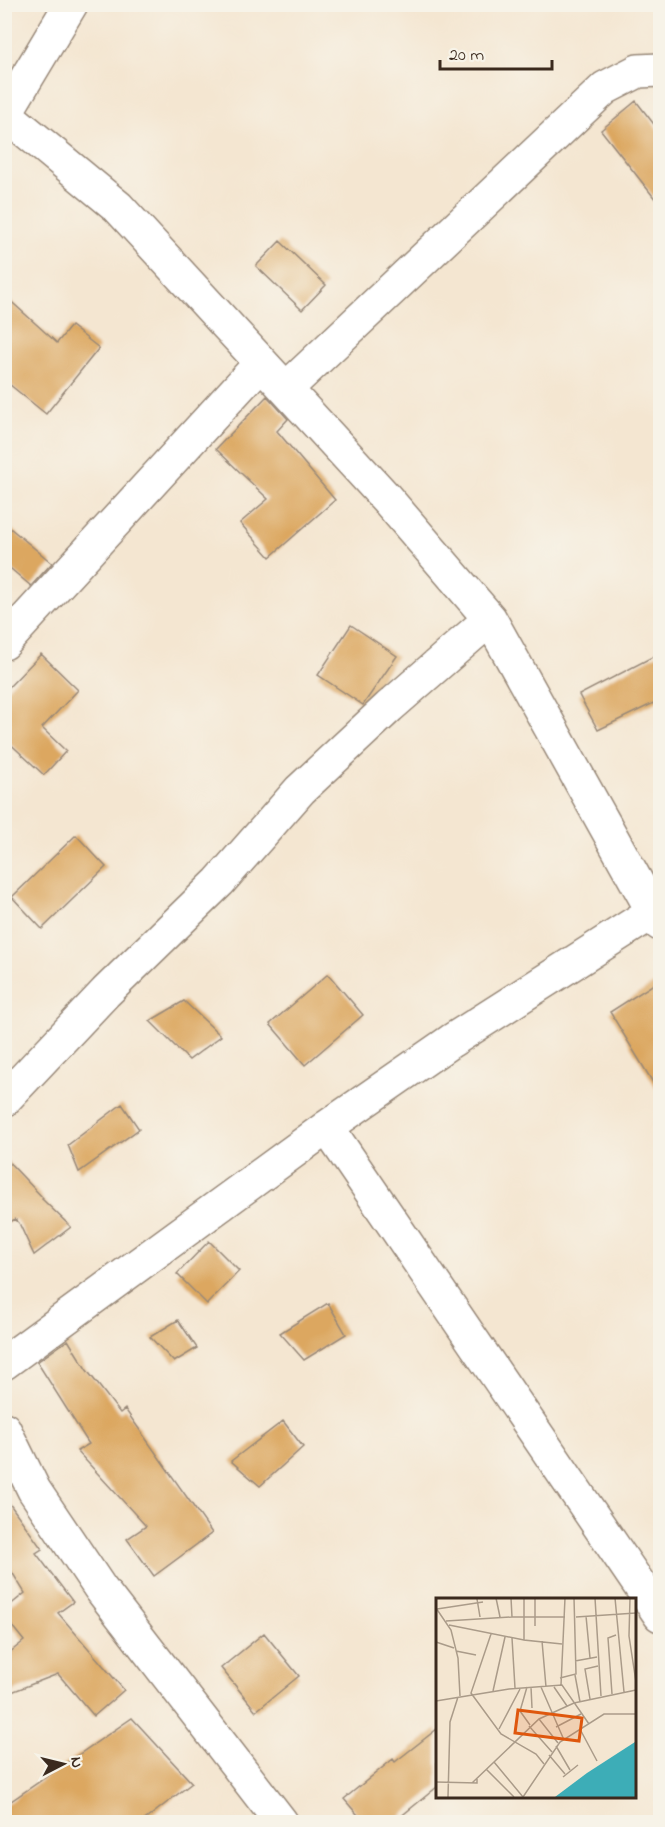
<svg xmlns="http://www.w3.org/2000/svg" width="665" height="1827" viewBox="0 0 665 1827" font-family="'Indie Flower',sans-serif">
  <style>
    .building { fill: #dca760 }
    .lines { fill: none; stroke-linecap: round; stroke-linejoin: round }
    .minor-casing { stroke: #988878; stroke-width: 36 }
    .minor { stroke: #fff; stroke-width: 33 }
    .inset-road { fill: none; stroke: #aa9b89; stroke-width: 1.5 }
    .view { fill: #df570d; fill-opacity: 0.15; stroke: #df570d; stroke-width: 3 }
    .inset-edge { fill: none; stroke: #3b2a1e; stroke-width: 3 }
  </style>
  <rect width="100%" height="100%" fill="#f7f3e8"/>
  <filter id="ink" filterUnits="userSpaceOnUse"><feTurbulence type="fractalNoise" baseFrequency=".0167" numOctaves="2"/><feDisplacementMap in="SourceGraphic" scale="12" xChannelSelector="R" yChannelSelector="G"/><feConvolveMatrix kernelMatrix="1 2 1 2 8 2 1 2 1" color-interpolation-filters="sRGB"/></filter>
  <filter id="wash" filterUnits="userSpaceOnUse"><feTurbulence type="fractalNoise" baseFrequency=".008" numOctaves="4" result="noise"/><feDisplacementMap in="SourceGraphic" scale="24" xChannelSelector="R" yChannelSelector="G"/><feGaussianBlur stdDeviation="1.35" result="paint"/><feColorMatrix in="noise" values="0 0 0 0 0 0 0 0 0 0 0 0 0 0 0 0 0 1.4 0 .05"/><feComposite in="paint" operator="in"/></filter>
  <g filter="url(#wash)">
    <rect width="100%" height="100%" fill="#f4e6d1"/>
    <g id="blocks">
      <path class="building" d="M 636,101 L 660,132 L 660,205 L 601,130 Z
        M 280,241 L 326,285 L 302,310 L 256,266 Z
        M 4,295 L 57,343 L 71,326 L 99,348 L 46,414 L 4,380 Z
        M 267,396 L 288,419 L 277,431 L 335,500 L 270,557 L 240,523 L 268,499 L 216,449 Z
        M 4,523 L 52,563 L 31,586 L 4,563 Z
        M 351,625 L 397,656 L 363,705 L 318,675 Z
        M 660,653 L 660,700 L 598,730 L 579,695 Z
        M 41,654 L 78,690 L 42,728 L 66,751 L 44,775 L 4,738 L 4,692 Z
        M 76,835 L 106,867 L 42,929 L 12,897 Z
        M 328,974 L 363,1015 L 305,1065 L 270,1024 Z
        M 660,980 L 660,1094 L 610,1012 Z
        M 184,1001 L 221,1036 L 189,1060 L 150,1021 Z
        M 122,1104 L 139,1129 L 79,1172 L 68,1145 Z
        M 4,1157 L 43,1198 L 42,1199 L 71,1227 L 34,1255 L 19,1223 L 15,1219 L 4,1226 Z
        M 209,1241 L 239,1271 L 207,1304 L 177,1274 Z
        M 328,1303 L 346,1334 L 304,1360 L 280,1333 Z
        M 178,1320 L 197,1348 L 174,1362 L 150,1337 Z
        M 68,1340 L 86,1369 L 120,1413 L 125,1409 L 212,1533 L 154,1576 L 127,1539 L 146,1526 L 77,1451 L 89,1444 L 37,1362 Z
        M 283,1421 L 303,1447 L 260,1486 L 231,1461 Z
        M 4,1496 L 42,1549 L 36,1553 L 73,1602 L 58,1613 L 124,1690 L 94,1716 L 58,1674 L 4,1695 L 4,1657 L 24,1641 L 4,1616 L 4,1610 L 25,1593 L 12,1572 L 4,1577 Z
        M 264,1633 L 299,1676 L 256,1711 L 221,1668 Z
        M 132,1718 L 192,1783 L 142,1822 L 4,1822 L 4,1806 Z
        M 437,1729 L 437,1787 L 394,1822 L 364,1822 L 344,1799 L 393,1759 L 395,1762 Z"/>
    </g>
  </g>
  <g filter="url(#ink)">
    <use href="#blocks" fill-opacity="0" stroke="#988878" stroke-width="1.5"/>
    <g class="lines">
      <g class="minor-casing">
        <path id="minor" d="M 4,113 L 118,207 L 386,498 L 490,619 L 660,924
          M 5,114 L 71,4
          M 286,389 L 605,88 L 638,71 L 660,70
          M 4,643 L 261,363
          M 4,1100 L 106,992 L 219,882 L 300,790 L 389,707 L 490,619
          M 327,1127 L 660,1615
          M 4,1363 L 327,1127 L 451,1041 L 653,912 L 660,896
          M 4,1429 L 34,1490 L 100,1588 L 281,1822"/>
      </g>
      <use href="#minor" class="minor"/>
    </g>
  </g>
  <g transform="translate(436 1598)">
    <rect width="200" height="200" fill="#f4e6d1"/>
    <path d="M 199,144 L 199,199 L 119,199 L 151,175 Z" fill="#3dadb7"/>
    <path class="inset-road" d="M 60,0 L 64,19M 75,0 L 76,19 L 129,19M 88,0 L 88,42 L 126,46M 159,0 L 165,98M 179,0 L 188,94M 194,0 L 193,38 L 200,84M 41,1 L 44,19M 0,10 L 15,32 L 22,60 L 24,98M 1,11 L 47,4M 150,18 L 154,60M 140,19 L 200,15M 10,23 L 76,19M 13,27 L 88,42M 99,28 L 99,0M 55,36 L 35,95 L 65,136 L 100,156 L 108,166M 76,40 L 79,90M 106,43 L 110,89M 0,44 L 18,50M 20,53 L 40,57M 139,63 L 161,59M 139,77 L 144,104M 124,80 L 140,76 L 138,0M 125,87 L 129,0M 91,89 L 84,113 L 94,127M 95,89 L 96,110M 105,89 L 128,142M 118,89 L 131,108M 57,93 L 69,39M 176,96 L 172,40 L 180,37M 154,101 L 149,71 L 162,68M 0,103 L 73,91 L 126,87 L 153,126M 103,121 L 122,145M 93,128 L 116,154M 120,129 L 145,116M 63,131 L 84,91M 145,133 L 161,163M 120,148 L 134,172M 113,157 L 129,176M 58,164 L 87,199M 50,171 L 78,199M 127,179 L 142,167M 0,184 L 41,185 L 41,181M 36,185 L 103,121 L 138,105 L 200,92M 12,199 L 14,124 L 22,99M 87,199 L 124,144 L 168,116 L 200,116"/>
    <path class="view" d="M 82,112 L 146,120 L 143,143 L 79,135 Z"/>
    <rect width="200" height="200" class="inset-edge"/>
  </g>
  <rect width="665" height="1827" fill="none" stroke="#f7f3e8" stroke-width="24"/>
  <g transform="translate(63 1764) rotate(83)" stroke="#f7f3e8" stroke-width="4.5" paint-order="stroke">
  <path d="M0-4.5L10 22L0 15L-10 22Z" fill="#3b2a1e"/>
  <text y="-9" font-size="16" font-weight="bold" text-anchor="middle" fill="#3b2a1e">N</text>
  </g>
  <path d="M440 60v9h112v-9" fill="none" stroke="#3b2a1e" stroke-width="3"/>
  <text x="449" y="60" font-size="18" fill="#3b2a1e" stroke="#f7f3e8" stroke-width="4.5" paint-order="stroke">20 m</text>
</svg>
